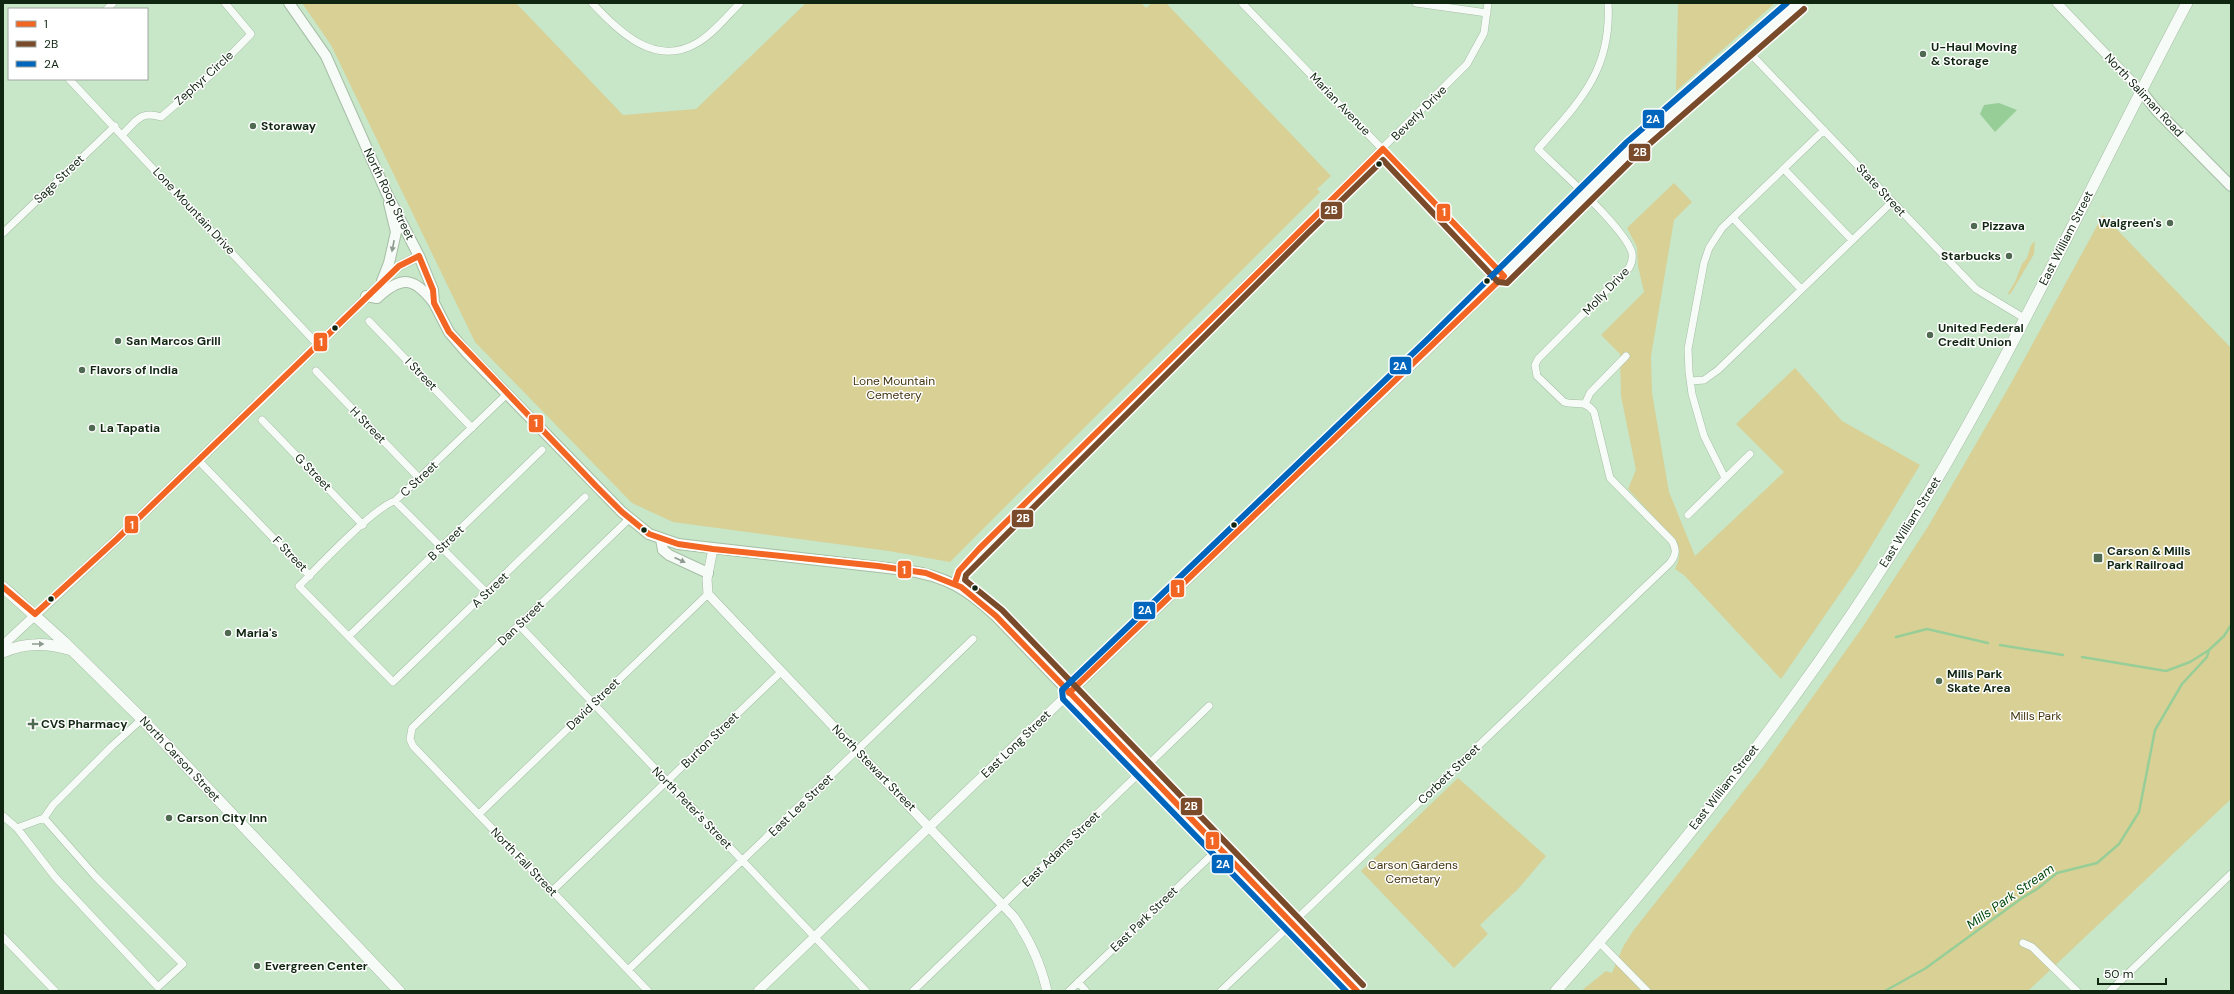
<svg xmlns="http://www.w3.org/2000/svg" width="2234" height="994" viewBox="0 0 2234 994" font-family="'DM Sans',sans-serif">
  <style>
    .green { fill: #d8d095 }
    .water { fill: #97ce98 }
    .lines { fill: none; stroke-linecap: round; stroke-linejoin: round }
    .stream { stroke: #97ce98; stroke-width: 2.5 }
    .minor-casing { stroke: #a6bea6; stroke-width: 8 }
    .tertiary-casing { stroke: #a6bea6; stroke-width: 10 }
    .secondary-casing { stroke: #a6bea6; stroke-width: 12 }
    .primary-casing { stroke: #a6bea6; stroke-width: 12 }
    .minor { stroke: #f7fbf7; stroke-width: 7 }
    .tertiary { stroke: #f7fbf7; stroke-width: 9 }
    .secondary { stroke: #f7fbf7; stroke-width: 10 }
    .primary { stroke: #f7fbf7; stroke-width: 11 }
    .bus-1-casing { stroke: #fff; stroke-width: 9 }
    .bus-2-casing { stroke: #fff; stroke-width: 9 }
    .bus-3-casing { stroke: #fff; stroke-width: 9 }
    .bus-1 { stroke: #f26522; stroke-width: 6 }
    .bus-2 { stroke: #7a4b2a; stroke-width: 6 }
    .bus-3 { stroke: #0065bd; stroke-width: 6 }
    .oneway { fill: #8f9b90 }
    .poi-dot { fill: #506951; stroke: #fff; stroke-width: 1.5 }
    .bus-dot { fill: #102611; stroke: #fff; stroke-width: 1.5 }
    .labels { text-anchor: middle; stroke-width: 3; stroke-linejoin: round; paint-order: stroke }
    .poi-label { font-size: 12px; font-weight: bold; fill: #102611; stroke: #fff; text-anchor: start }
    .street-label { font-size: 12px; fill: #102611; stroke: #fff }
    .park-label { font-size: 12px; fill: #453510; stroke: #fff }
    .water-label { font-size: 13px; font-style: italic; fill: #00490a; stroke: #fff }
    .line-badge { stroke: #fff; stroke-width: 1.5 }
    .badge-label { font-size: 11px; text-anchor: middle; font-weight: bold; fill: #fff }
  </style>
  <rect width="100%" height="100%" fill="#c8e6c8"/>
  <path class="green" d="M 302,3 L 516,3 L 623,115 L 696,109 L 806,3 L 1141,3 L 1146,8 L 1152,3 L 1166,3 L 1331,176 L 1317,189 L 1320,192 L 950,562 L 889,551 L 673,522 L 632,503 L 475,342 L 331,45 Z
    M 1678,3 L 1775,3 L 1676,91 Z
    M 1674,183 L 1692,202 L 1674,220 L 1651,356 L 1652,393 L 1669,492 L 1695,556 L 1784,472 L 1736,424 L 1795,368 L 1842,421 L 1920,465 L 1859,566 L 1781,679 L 1684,575 L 1675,569 C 1680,558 1681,552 1676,541 L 1628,489 L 1636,470 L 1621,396 L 1620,354 L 1601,335 L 1644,292 L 1638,266 L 1637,247 L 1627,228 Z
    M 2103,215 L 2231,348 L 2231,799 L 2028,991 L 1581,991 L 1606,971 L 1612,973 L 1623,947 L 1633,931 L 1761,769 L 1862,628 L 1929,525 L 2010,385 Z
    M 2035,241 L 2034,254 L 2011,293 L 2007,295 L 2015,282 L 2022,264 L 2027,258 L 2031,245 Z
    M 1458,778 L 1546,856 L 1518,889 L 1480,925 L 1488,934 L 1454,968 L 1361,871 Z"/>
  <path class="water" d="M 1999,103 L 2017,110 L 1995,132 L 1980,114 L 1984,105 Z"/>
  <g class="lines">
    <path class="stream" d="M 1896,637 L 1927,629 L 1988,643
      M 2000,645 L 2063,655
      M 2082,657 L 2166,671 L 2190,662 L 2209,650
      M 1885,991 L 1926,968 L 2022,898 L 2037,889 L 2057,873 L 2097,863 L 2119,844 L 2139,812 L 2155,730 L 2182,684 L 2207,657 L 2209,650 L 2224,636 L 2231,625"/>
    <g class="minor-casing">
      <path id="minor" d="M 592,3 C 619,31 654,68 697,43 C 713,34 727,16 740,3
        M 1242,3 L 1504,276
        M 1416,3 L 1487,13
        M 107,9 L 113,3
        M 1747,50 L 1976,289 L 2024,318
        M 69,79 L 318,345
        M 123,134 C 136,121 141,110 161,117 L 214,72 L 251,34 L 225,3
        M 1784,169 L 1852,240
        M 1733,218 L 1801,289
        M 3,233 L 115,126
        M 369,321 L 472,428
        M 316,371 L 420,479
        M 1691,381 L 1704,380 L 1718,370 L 1892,202
        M 507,394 L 395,501 C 374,507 318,567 299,586 L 393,682 L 585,497
        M 1585,404 L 1590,393 L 1626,356
        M 262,420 L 363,525
        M 199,461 L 310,576
        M 1725,478 L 1704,436 L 1692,394 L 1689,372 L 1688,349 L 1704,263 L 1709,248 L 1722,228 L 1824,130
        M 395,501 L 487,593
        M 1688,515 L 1750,454
        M 630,518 L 412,728 L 410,739 L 413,746 L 648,991
        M 955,583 L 959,571 L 979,549 L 1467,64 L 1484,33 L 1488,3
        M 519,625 L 866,991
        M 349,636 L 542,450
        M 479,814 L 708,594
        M 3,816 L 17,828 L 55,877 L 158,987 L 183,964 L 95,876 L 44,818
        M 17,828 L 44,818 L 53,805 L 112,746 L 142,719
        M 552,891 L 781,672
        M 3,937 L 55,991
        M 1599,942 L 1647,991
        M 2023,943 L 2032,947 L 2077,991
        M 628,970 L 973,639
        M 1078,982 L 1086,991
        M 913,991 L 1209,706
        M 1069,991 L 1219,848
        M 1221,991 L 1670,563 C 1676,555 1677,550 1672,541 L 1610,478 L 1594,412 C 1585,399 1576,406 1564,402 L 1537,376 L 1535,365 L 1538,359 L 1629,268 C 1632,263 1633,259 1632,253 C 1626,229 1559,170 1538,149 C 1579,102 1612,71 1608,3
        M 2110,991 L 2231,874"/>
    </g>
    <g class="tertiary-casing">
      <path id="tertiary" d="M 2057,3 L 2142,92
        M 713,549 L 707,579 L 708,594 L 1014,917 C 1030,940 1041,964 1047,991
        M 3,645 L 117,539 L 399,266 L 419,256
        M 758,991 L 1432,346 L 1633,148 L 1799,3"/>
    </g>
    <g class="secondary-casing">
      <path id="secondary" d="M 289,3 L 326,56 L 387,194 L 419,256 L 433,290 L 434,303 L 449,332 L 467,353 L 622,512 L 649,534 L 678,544 L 905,570 C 946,576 967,589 996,616 L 1357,991
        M 2142,92 L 2157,111 L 2231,186
        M 382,281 L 389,263 L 396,232 L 389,203
        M 366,296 L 377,298 C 402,275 414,277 434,303
        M 661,539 L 663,550 L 669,555 L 708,573"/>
    </g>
    <g class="primary-casing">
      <path id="primary" d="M 3,587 L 64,642 L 142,719 L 399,991
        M 3,652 C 27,642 48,643 72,650
        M 1556,991 C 1711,816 1856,628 1969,423 C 2046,285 2113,142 2187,3"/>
    </g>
    <use href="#minor" class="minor"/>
    <use href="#tertiary" class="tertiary"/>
    <use href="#secondary" class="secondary"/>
    <use href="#primary" class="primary"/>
    <g class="bus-1-casing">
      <path id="bus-1" d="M 1383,149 L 1504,276
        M 419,256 L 433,290 L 434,303 L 449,332 L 596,486 L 622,512 L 649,534 L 678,544 L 713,549 L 878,566 L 926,573 L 961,587 L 996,616 L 1357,991
        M 955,583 L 959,571 L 979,549 L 1383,149
        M 3,587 L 35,614
        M 35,614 L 117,539 L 399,266 L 419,256
        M 1069,693 L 1504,276"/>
    </g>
    <g class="bus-2-casing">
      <path id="bus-2" d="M 1363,985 L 1002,610 L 965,580 L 966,575 L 1307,234 L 1383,160 L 1498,282 L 1507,283 L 1638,154 L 1804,9"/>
    </g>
    <g class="bus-3-casing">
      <path id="bus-3" d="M 1346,991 L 1063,699 L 1062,690 L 1429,338 L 1627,142 L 1787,3"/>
    </g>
    <use href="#bus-1" class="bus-1"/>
    <use href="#bus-2" class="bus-2"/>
    <use href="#bus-3" class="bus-3"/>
  </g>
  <defs><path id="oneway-solid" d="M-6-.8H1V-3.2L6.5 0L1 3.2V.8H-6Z"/></defs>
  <g class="oneway">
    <use href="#oneway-solid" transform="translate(393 246) rotate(101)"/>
    <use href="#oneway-solid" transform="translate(680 560) rotate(25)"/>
    <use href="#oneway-solid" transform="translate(38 644)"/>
  </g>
  <g class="poi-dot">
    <circle cx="1923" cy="54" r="4"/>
    <circle cx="253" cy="126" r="4"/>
    <circle cx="2170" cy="223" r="4"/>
    <circle cx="1974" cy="226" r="4"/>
    <circle cx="2009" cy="256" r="4"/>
    <circle cx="1930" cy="335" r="4"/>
    <circle cx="118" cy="341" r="4"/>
    <circle cx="82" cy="370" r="4"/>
    <circle cx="92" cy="428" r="4"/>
    <rect x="2093" y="553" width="10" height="10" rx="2"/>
    <circle cx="228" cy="633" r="4"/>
    <circle cx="1939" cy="681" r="4"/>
    <path d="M31 718h4v4h4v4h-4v4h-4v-4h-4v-4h4z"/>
    <circle cx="169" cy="818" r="4"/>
    <circle cx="257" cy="966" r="4"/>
  </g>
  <g class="bus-dot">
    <circle cx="1379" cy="164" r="3.5"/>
    <circle cx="1487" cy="281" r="3.5"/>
    <circle cx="335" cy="328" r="3.5"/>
    <circle cx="1234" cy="525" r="3.5"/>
    <circle cx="644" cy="530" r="3.5"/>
    <circle cx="975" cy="588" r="3.5"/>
    <circle cx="51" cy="599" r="3.5"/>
  </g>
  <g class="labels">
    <g class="poi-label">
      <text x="1931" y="51">U-Haul Moving<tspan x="1931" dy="14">&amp; Storage</tspan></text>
      <text x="261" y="130">Storaway</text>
      <text x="2162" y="227" text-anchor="end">Walgreen's</text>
      <text x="1982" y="230">Pizzava</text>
      <text x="2001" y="260" text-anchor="end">Starbucks</text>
      <text x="1938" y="332">United Federal<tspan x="1938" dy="14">Credit Union</tspan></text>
      <text x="126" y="345">San Marcos Grill</text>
      <text x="90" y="374">Flavors of India</text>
      <text x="100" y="432">La Tapatia</text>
      <text x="2107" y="555">Carson &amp; Mills<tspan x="2107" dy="14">Park Railroad</tspan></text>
      <text x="236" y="637">Maria's</text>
      <text x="1947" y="678">Mills Park<tspan x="1947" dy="14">Skate Area</tspan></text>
      <text x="41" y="728">CVS Pharmacy</text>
      <text x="177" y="822">Carson City Inn</text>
      <text x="265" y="970">Evergreen Center</text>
    </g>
    <g class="street-label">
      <text transform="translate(204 78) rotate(-42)" y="4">Zephyr Circle</text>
      <text transform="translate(2144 95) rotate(47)" y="4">North Saliman Road</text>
      <text transform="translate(1340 104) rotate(46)" y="4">Marian Avenue</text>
      <text transform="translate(1419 113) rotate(-45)" y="4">Beverly Drive</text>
      <text transform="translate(59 179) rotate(-44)" y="4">Sage Street</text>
      <text transform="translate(1881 190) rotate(47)" y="4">State Street</text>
      <text transform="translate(389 194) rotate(64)" y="4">North Roop Street</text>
      <text transform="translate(194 211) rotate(47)" y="4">Lone Mountain Drive</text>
      <text transform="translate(2066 238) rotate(-63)" y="4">East William Street</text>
      <text transform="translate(1606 291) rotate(-46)" y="4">Molly Drive</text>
      <text transform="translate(421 374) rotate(46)" y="4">I Street</text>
      <text transform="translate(368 425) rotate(46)" y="4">H Street</text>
      <text transform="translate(313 472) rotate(46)" y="4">G Street</text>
      <text transform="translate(419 479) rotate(-43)" y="4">C Street</text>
      <text transform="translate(1910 522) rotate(-58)" y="4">East William Street</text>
      <text transform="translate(446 543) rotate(-44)" y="4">B Street</text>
      <text transform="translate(290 554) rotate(46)" y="4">F Street</text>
      <text transform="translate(490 590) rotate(-44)" y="4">A Street</text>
      <text transform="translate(521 623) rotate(-44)" y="4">Dan Street</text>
      <text transform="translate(593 704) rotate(-44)" y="4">David Street</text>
      <text transform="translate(710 740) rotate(-44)" y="4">Burton Street</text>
      <text transform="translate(1016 744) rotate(-44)" y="4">East Long Street</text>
      <text transform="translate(180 759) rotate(47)" y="4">North Carson Street</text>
      <text transform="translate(874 768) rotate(46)" y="4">North Stewart Street</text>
      <text transform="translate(1449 774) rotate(-44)" y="4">Corbett Street</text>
      <text transform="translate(1724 787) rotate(-52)" y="4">East William Street</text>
      <text transform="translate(801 805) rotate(-44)" y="4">East Lee Street</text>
      <text transform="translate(692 808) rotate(46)" y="4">North Peter's Street</text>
      <text transform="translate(1061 849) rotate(-44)" y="4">East Adams Street</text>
      <text transform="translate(524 862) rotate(46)" y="4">North Fall Street</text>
      <text transform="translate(1144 919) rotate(-44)" y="4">East Park Street</text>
    </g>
    <g class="park-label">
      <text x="894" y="385">Lone Mountain<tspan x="894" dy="14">Cemetery</tspan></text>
      <text x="2036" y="720">Mills Park</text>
      <text x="1413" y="869">Carson Gardens<tspan x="1413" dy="14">Cemetary</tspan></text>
    </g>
    <g class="water-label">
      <text transform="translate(2010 896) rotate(-35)" y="5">Mills Park Stream</text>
    </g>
  </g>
  <g class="line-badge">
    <rect x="1642" y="109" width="23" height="20" rx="4" fill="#0065bd"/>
    <rect x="1628" y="143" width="23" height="19" rx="4" fill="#7a4b2a"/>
    <rect x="1320" y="201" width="23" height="19" rx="4" fill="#7a4b2a"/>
    <rect x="1436" y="203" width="15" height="19" rx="4" fill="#f26522"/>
    <rect x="313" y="332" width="15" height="20" rx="4" fill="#f26522"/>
    <rect x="1389" y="356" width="23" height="19" rx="4" fill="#0065bd"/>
    <rect x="528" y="414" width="16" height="19" rx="4" fill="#f26522"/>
    <rect x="1011" y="509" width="23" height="19" rx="4" fill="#7a4b2a"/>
    <rect x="124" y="515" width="15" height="19" rx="4" fill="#f26522"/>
    <rect x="897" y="560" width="15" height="19" rx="4" fill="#f26522"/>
    <rect x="1170" y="579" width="15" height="19" rx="4" fill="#f26522"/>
    <rect x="1133" y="601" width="23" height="19" rx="4" fill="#0065bd"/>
    <rect x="1180" y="797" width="23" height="19" rx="4" fill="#7a4b2a"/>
    <rect x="1205" y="831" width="15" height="19" rx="4" fill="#f26522"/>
    <rect x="1211" y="854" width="23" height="20" rx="4" fill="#0065bd"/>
  </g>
  <g class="badge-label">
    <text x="1653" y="123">2A</text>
    <text x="1640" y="156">2B</text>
    <text x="1331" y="214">2B</text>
    <text x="1444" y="216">1</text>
    <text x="321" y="346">1</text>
    <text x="1400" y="370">2A</text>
    <text x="536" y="427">1</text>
    <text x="1023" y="522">2B</text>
    <text x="132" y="529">1</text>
    <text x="904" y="574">1</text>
    <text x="1178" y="593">1</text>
    <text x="1145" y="614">2A</text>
    <text x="1191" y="810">2B</text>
    <text x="1212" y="845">1</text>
    <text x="1223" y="868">2A</text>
  </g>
  <rect width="2234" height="994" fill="none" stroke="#102611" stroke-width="8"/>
  <rect x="8" y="8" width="140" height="72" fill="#ffffff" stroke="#9fa8a0"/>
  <rect x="16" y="21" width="20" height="6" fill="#f26522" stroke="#9fa8a0"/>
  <text x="44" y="28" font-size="12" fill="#102611">1</text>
  <rect x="16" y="41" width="20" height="6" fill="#7a4b2a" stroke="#9fa8a0"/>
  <text x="44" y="48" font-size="12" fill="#102611">2B</text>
  <rect x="16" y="61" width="20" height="6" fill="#0065bd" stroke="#9fa8a0"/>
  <text x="44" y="68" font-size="12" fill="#102611">2A</text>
  <path d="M2098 978v6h68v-6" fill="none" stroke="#102611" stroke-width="2"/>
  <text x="2104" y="978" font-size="12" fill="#102611" stroke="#ffffff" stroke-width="3" paint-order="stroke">50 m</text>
</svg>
